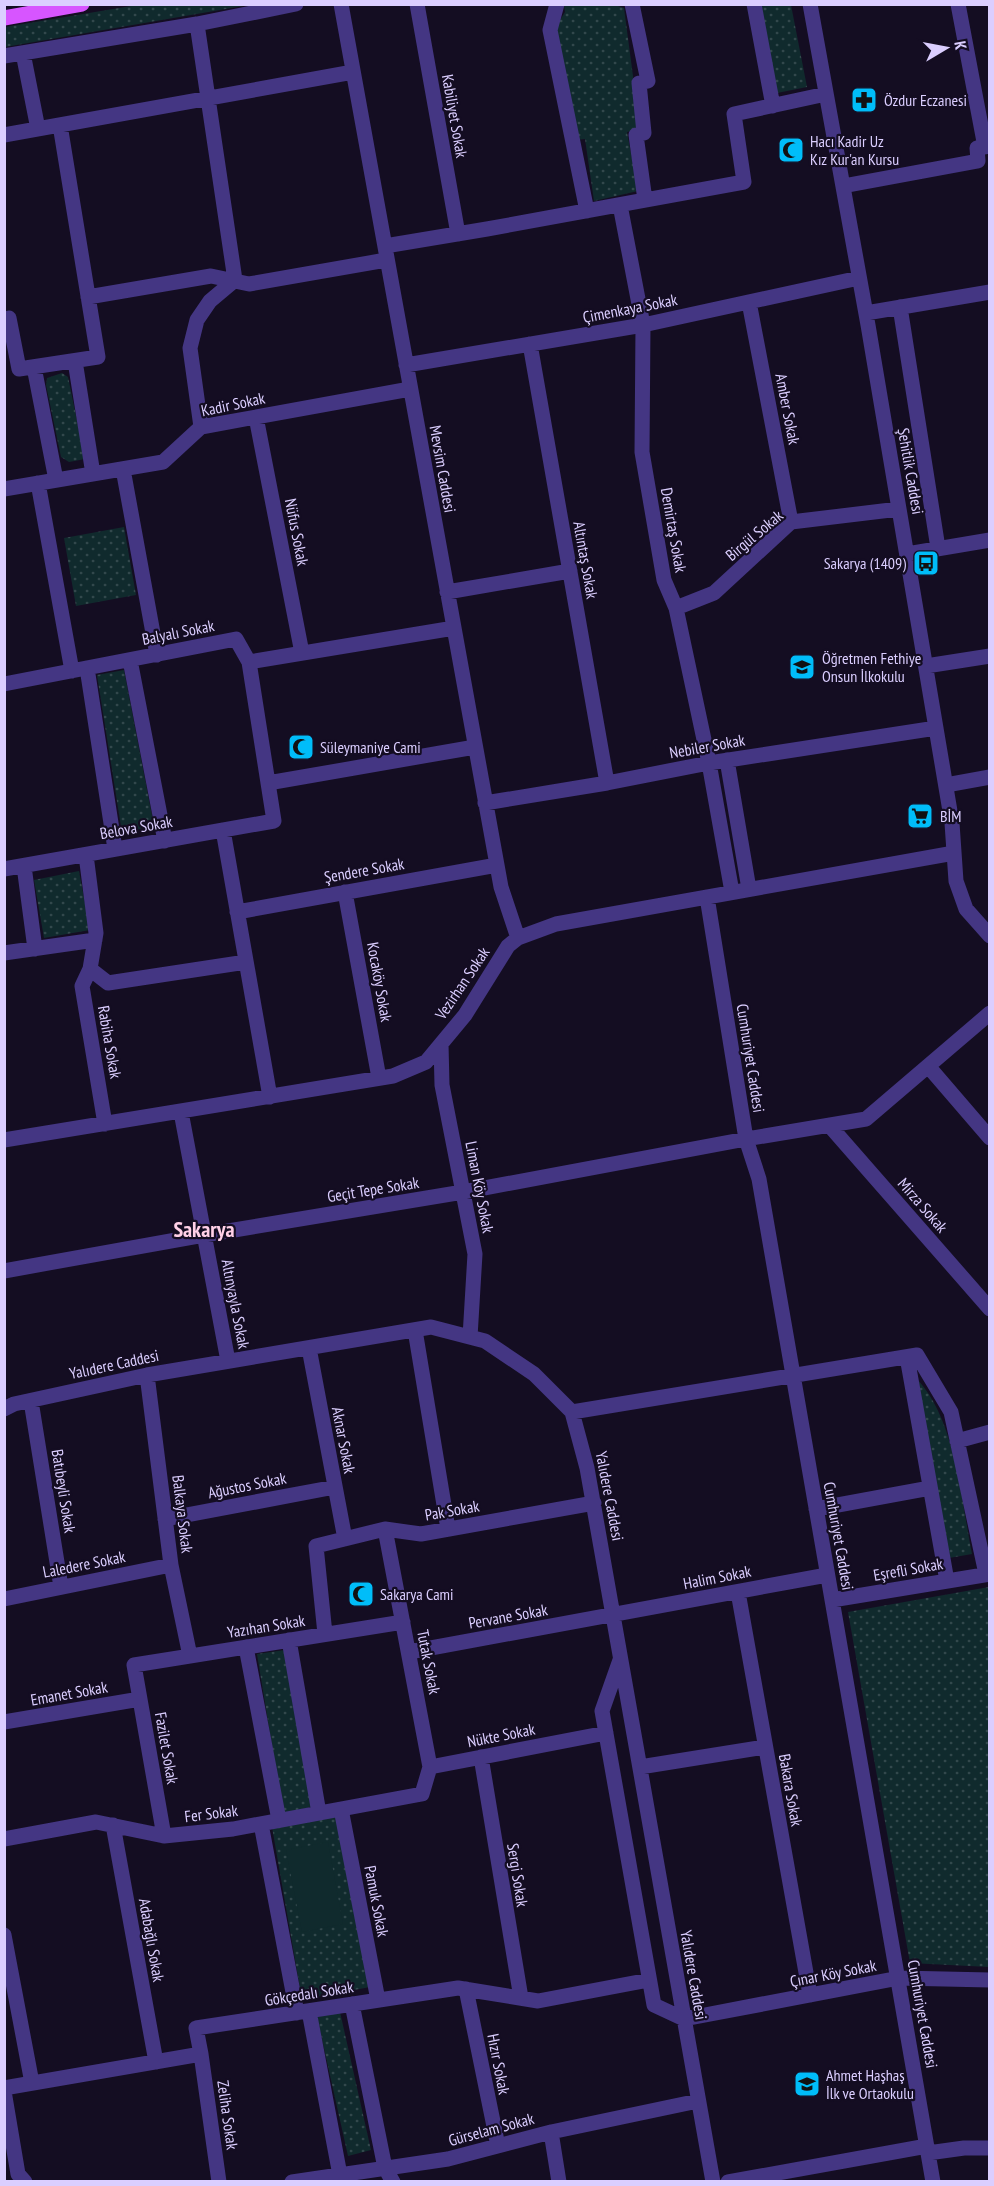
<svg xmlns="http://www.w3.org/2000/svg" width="994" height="2186" viewBox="0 0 994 2186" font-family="'PT Sans Narrow',sans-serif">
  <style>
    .grass { fill: url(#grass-dots) }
    .garden { fill: #102a2d }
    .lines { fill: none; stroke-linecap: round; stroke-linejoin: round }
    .minor { stroke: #443683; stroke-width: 15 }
    .major { stroke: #d755ff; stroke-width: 15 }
    .labels { text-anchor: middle; stroke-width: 4.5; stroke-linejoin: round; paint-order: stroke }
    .poi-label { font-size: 16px; fill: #dbceff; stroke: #140d22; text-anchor: start }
    .street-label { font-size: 16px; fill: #dbceff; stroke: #140d22 }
    .district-label { font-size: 22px; font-weight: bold; fill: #ffd0e7; stroke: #140d22 }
  </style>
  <defs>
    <pattern id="grass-dots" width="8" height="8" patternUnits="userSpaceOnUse" patternTransform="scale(1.5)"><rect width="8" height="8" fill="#102a2d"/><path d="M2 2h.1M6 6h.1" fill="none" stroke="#32484c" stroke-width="1.8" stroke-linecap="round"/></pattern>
  </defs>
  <rect width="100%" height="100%" fill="#140d22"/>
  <path class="grass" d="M 137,5 L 249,5 L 5,47 L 5,27 Z
    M 564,5 L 617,5 L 618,6 L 624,8 L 640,129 L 627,132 L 638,191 L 594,201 L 585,139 L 576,140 L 555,28 L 565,12 Z
    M 760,5 L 791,5 L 807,87 L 777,93 Z
    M 62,373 L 68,377 L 85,459 L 69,462 L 61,457 L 46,385 L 47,378 Z
    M 124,527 L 136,595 L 76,606 L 64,538 Z
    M 124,670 L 154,826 L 122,833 L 97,675 Z
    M 79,871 L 90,930 L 44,938 L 34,880 Z
    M 918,1380 C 956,1422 961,1499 972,1554 L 949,1558 Z
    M 989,1587 L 989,1967 L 910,1963 L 848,1612 Z
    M 285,1650 L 311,1807 L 283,1813 L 257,1654 Z
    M 337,1815 L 370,1987 L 302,2000 L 272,1827 Z
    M 340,2012 L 371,2150 L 348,2156 L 317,2017 Z"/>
  <path class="garden" d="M 328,1842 L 343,1924 L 302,1932 L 286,1850 Z"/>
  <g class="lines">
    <path class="minor" d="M 341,4 L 501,887 L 518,938
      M 417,4 L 458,234
      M 557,4 L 550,30 L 587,211
      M 632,4 L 648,81 L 639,83 L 644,133 L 636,135 L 645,200
      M 754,4 L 773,106
      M 810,4 L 868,325 L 952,823 L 956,881 L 966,909 L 990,936
      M 958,4 L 985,147
      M 197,24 L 235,280 L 210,301 L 197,320 L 190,348 L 201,427
      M 23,53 L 38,129
      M 4,56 L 197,24 L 296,4
      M 4,135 L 353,72
      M 843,186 L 978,161 L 977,148 L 990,146
      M 620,205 L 643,325 L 642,452 L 664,580 L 676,608 L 709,763 L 732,892
      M 385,246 L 487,229 L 744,182 L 734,114 L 826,94
      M 88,297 L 211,276 L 249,284 L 386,260
      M 749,302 L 791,522
      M 900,307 L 938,548
      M 866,313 L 990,292
      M 4,319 L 9,318 L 19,369 L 98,357 L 60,125
      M 530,344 L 607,783
      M 75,361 L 93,474
      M 406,365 L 643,325 L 859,278
      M 34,367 L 56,480
      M 256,417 L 302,653
      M 123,469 L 157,655
      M 38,483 L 72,671
      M 4,489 L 163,462 L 201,427 L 410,389
      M 907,554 L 990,540
      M 447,592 L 570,571
      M 676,608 L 714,593 L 791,522 L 899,509
      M 130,660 L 165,841
      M 926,666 L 990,656
      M 87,668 L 115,849
      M 4,684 L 236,639 L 249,662 L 454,628
      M 727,760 L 749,889
      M 268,783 L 475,747
      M 946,785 L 990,777
      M 485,803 L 607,783 L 709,763 L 936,728
      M 223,830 L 270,1097
      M 86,855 L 96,933 L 90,969 L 108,983 L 246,962
      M 24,866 L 35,949
      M 4,869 L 274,821 L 249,662
      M 345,892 L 379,1078
      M 707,897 L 746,1139 L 759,1179 L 933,2182
      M 237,912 L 497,865
      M 4,953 L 95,940
      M 90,969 L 82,986 L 105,1124
      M 441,1044 L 442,1085 L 475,1254 L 470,1337
      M 928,1066 L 990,1138
      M 181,1112 L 228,1361
      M 829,1125 L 990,1309
      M 4,1140 L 393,1076 L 426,1062 L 465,1015 L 508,946 L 518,938 L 556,924 L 954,853
      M 4,1271 L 204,1235 L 463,1192 L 746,1139 L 866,1119 L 990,1013
      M 415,1330 L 448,1529
      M 309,1348 L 345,1539
      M 907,1357 L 947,1581
      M 147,1375 L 171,1565 L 190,1656
      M 31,1401 L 61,1587
      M 4,1409 L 14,1404 L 147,1375 L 431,1327 L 485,1341 L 534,1374 L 572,1412 L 587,1468 L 713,2182
      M 572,1412 L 917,1355 L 951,1412 L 986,1574
      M 957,1441 L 990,1432
      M 816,1509 L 930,1488
      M 165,1519 L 335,1487
      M 385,1529 L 430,1767
      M 738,1592 L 810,1995
      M 4,1599 L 171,1565
      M 832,1600 L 990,1574
      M 325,1634 L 316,1546 L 385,1529 L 421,1534 L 594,1503
      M 289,1640 L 319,1813
      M 246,1647 L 279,1820
      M 409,1652 L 827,1575
      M 620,1660 L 602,1711 L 654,2005 L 684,2019 L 899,1978 L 990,1980
      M 4,1722 L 140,1699
      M 481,1757 L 521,1998
      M 640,1767 L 765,1747
      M 341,1809 L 378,2000
      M 261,1824 L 297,2013
      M 113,1825 L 156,2062
      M 164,1836 L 134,1665 L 403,1622
      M 4,1839 L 96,1822 L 164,1836 L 233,1829 L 422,1794 L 430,1767 L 606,1733
      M 4,1935 L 32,2083
      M 466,1989 L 498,2146
      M 352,2004 L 385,2168 L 393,2182
      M 309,2011 L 340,2175
      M 201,2054 L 219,2182
      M 4,2088 L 201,2054 L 196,2028 L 458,1988 L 538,2001 L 649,1980
      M 4,2091 L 18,2174 L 25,2182
      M 551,2132 L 559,2182
      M 928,2153 L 964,2148 L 990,2148
      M 292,2182 L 448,2159 L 551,2132 L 698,2101
      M 728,2182 L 927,2146"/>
    <path class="major" d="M 4,18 L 82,4"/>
  </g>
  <defs>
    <g id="pharmacy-square" transform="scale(1.35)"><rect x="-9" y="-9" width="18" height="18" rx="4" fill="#00bdf9" stroke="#140d22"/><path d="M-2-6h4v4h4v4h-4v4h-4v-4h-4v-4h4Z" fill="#111"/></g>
    <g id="mosque-square" transform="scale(1.35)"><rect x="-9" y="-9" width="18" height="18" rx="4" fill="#00bdf9" stroke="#140d22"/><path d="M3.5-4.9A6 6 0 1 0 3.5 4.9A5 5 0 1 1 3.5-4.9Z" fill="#111"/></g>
    <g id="bus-square" transform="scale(1.35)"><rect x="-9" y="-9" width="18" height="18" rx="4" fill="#00bdf9" stroke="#140d22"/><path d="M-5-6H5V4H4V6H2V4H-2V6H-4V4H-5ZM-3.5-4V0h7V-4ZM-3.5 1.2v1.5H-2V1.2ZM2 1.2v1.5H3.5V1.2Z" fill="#111"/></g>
    <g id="school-square" transform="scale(1.35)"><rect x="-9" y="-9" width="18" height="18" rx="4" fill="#00bdf9" stroke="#140d22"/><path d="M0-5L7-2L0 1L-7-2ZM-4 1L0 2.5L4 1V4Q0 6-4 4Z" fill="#111"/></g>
    <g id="supermarket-square" transform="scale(1.35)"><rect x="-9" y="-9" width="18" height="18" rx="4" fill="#00bdf9" stroke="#140d22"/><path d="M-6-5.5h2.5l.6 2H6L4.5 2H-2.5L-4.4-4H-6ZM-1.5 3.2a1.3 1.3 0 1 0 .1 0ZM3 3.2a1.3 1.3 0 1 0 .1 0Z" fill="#111"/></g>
  </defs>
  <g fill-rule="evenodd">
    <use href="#pharmacy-square" x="864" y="100"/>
    <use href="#mosque-square" x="791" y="150"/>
    <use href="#bus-square" x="926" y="563"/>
    <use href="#school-square" x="802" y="667"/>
    <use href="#mosque-square" x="301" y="747"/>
    <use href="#supermarket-square" x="920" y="816"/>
    <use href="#mosque-square" x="361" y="1594"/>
    <use href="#school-square" x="807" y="2084"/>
  </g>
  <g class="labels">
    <g class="poi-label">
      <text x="884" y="106">Özdur Eczanesi</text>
      <text x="810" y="147">Hacı Kadir Uz<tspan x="810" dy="18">Kız Kur'an Kursu</tspan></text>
      <text x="906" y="569" text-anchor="end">Sakarya (1409)</text>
      <text x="822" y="664">Öğretmen Fethiye<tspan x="822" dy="18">Onsun İlkokulu</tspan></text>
      <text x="320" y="753">Süleymaniye Cami</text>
      <text x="940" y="822">BİM</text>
      <text x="380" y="1600">Sakarya Cami</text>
      <text x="826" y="2081">Ahmet Haşhaş<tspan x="826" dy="18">İlk ve Ortaokulu</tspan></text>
    </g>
    <g class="street-label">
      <text transform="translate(455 116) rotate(80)" y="6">Kabiliyet Sokak</text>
      <text transform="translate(630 308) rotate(-11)" y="6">Çimenkaya Sokak</text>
      <text transform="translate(233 404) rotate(-12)" y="6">Kadir Sokak</text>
      <text transform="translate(788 409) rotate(79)" y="6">Amber Sokak</text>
      <text transform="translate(443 469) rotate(80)" y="6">Mevsim Caddesi</text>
      <text transform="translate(911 471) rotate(80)" y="6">Şehitlik Caddesi</text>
      <text transform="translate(674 530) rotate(80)" y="6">Demirtaş Sokak</text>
      <text transform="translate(297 532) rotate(79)" y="6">Nüfus Sokak</text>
      <text transform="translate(754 535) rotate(-40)" y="6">Birgül Sokak</text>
      <text transform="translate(586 560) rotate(80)" y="6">Altıntaş Sokak</text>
      <text transform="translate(178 632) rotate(-11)" y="6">Balyalı Sokak</text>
      <text transform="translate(707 746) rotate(-10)" y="6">Nebiler Sokak</text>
      <text transform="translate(136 827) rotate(-10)" y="6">Belova Sokak</text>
      <text transform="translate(364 870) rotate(-10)" y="6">Şendere Sokak</text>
      <text transform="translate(380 982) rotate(80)" y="6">Kocaköy Sokak</text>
      <text transform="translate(462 983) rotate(-56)" y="6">Vezirhan Sokak</text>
      <text transform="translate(110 1042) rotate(80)" y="6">Rabiha Sokak</text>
      <text transform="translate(751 1058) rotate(81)" y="6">Cumhuriyet Caddesi</text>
      <text transform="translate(480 1187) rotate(79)" y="6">Liman Köy Sokak</text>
      <text transform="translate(373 1189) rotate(-9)" y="6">Geçit Tepe Sokak</text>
      <text transform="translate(923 1205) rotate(49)" y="6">Mirza Sokak</text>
      <text transform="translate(236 1304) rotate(79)" y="6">Altınyayla Sokak</text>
      <text transform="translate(114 1364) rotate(-12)" y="6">Yalıdere Caddesi</text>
      <text transform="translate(344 1440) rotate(79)" y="6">Aknar Sokak</text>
      <text transform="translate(247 1485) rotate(-11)" y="6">Ağustos Sokak</text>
      <text transform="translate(64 1491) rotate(81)" y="6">Batıbeyli Sokak</text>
      <text transform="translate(610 1496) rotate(79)" y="6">Yalıdere Caddesi</text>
      <text transform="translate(452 1510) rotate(-10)" y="6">Pak Sokak</text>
      <text transform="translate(183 1514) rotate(83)" y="6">Balkaya Sokak</text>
      <text transform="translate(839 1536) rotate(80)" y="6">Cumhuriyet Caddesi</text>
      <text transform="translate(84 1564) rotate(-11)" y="6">Laledere Sokak</text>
      <text transform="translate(908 1569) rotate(-10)" y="6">Eşrefli Sokak</text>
      <text transform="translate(717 1577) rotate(-11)" y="6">Halim Sokak</text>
      <text transform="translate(508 1616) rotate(-10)" y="6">Pervane Sokak</text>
      <text transform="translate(266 1626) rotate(-9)" y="6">Yazıhan Sokak</text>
      <text transform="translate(429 1662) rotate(79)" y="6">Tutak Sokak</text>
      <text transform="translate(69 1693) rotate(-10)" y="6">Emanet Sokak</text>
      <text transform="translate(501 1735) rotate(-11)" y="6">Nükte Sokak</text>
      <text transform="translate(167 1748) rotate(80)" y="6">Fazilet Sokak</text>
      <text transform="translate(791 1790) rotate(80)" y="6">Bakara Sokak</text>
      <text transform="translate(211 1813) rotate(-7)" y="6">Fer Sokak</text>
      <text transform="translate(518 1875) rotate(81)" y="6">Sergi Sokak</text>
      <text transform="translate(377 1901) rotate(79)" y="6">Pamuk Sokak</text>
      <text transform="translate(152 1940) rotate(80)" y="6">Adabağlı Sokak</text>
      <text transform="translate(833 1973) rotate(-11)" y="6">Çınar Köy Sokak</text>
      <text transform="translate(694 1975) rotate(80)" y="6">Yalıdere Caddesi</text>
      <text transform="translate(309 1993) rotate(-9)" y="6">Gökçedalı Sokak</text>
      <text transform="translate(923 2014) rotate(80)" y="6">Cumhuriyet Caddesi</text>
      <text transform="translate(499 2064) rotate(79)" y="6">Hızır Sokak</text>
      <text transform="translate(228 2115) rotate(82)" y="6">Zeliha Sokak</text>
      <text transform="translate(491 2129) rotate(-15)" y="6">Gürselam Sokak</text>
    </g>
    <g class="district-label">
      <text x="204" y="1237">Sakarya</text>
    </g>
  </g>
  <rect width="994" height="2186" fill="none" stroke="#dbceff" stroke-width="12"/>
  <g transform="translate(946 48) rotate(80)" stroke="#140d22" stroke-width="4.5" paint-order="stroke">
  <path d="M0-4.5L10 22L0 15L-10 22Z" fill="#dbceff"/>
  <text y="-9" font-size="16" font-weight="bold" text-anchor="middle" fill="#dbceff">K</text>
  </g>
</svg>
